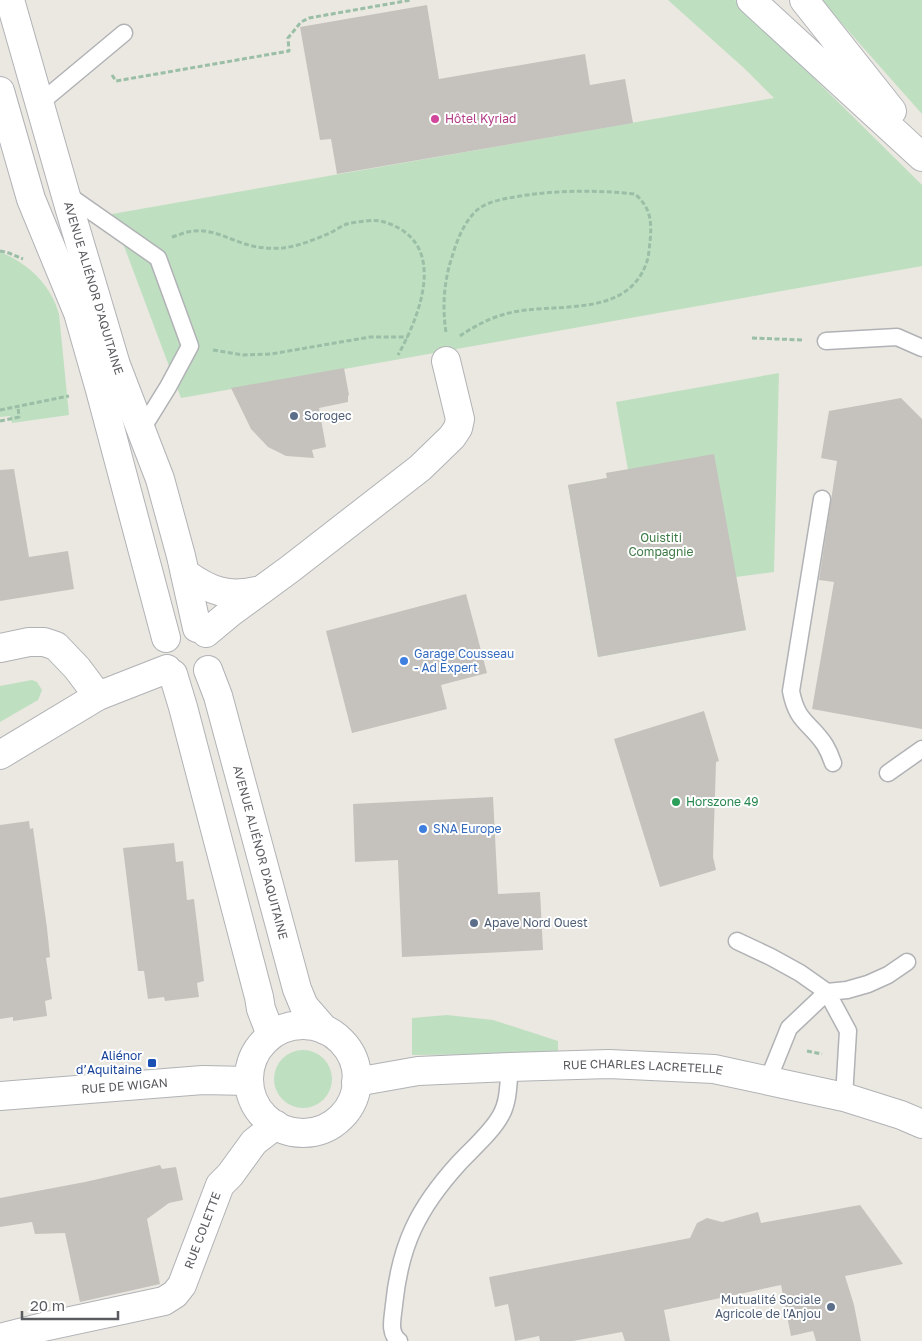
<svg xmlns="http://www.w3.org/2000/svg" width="922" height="1341" viewBox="0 0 922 1341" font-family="'Golos Text',sans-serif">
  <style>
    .green { fill: #bfdfc1 }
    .building { fill: #c5c2bd }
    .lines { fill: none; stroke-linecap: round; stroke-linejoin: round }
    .service-casing { stroke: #b1b2b6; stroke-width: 19 }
    .minor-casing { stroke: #b1b2b6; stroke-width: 30 }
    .secondary-casing { stroke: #b2b4b9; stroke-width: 30 }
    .path { stroke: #9abfa6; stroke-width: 3; stroke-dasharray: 5 2.5; stroke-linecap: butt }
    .service { stroke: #fff; stroke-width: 16 }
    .minor { stroke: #fff; stroke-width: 28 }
    .secondary { stroke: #fff; stroke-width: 28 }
    .hotel-dot { fill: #d1479c; stroke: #fff; stroke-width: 2 }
    .service-dot { fill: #5c6f8a; stroke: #fff; stroke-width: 2 }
    .shop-dot { fill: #3f7fe0; stroke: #fff; stroke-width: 2 }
    .leisure-dot { fill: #2e9e5b; stroke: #fff; stroke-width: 2 }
    .transit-dot { fill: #1a4fb4; stroke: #fff; stroke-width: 2 }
    .labels { text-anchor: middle; stroke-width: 4; stroke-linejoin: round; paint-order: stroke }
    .hotel-label { font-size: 12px; fill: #b23c85; stroke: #fff; text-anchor: start }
    .street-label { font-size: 12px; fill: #595b5f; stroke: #fff }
    .service-label { font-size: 12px; fill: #4e5e75; stroke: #fff; text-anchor: start }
    .park-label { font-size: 12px; fill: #3d7944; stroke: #fff }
    .shop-label { font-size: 12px; fill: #366cbe; stroke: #fff; text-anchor: start }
    .leisure-label { font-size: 12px; fill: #27864d; stroke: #fff; text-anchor: start }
    .transit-label { font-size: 12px; fill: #164399; stroke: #fff; text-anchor: end }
  </style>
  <rect width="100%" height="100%" fill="#eae8e0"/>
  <path class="green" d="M 668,0 L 735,0 L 922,185 L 922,266 L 181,398 L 112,214 L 774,98 L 745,69 Z
    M 821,0 L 922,0 L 922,114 Z
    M 0,252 C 28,263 51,285 59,314 L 69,415 L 12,423 L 10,416 L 0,417 Z
    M 779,373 L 774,572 L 736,577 L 746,630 L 598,657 L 568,485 L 607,478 L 606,473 L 628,470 L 616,402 Z
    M 32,680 L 37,682 L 42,690 L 38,700 L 0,722 L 0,686 Z
    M 447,1015 L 493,1020 L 558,1041 L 558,1051 L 518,1054 L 412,1055 L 412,1018 Z
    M274 1079a29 29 0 1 1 58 0a29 29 0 1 1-58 0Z"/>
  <path class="building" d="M 427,5 L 439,79 L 585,54 L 590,85 L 625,79 L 633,123 L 337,174 L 331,139 L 320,140 L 300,27 Z
    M 344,368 L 349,395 L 348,396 L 348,402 L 319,408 L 326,447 L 312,450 L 314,458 L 286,456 L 268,447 L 251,429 L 231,388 Z
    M 901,398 L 922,419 L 922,729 L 812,709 L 834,582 L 819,580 L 837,461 L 821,458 L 829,411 Z
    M 714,454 L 746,630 L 598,657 L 568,485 L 607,478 L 606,473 Z
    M 14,469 L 29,557 L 68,551 L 74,589 L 0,601 L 0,470 Z
    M 466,594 L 487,673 L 441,685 L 447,709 L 352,733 L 326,631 Z
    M 704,711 L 719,761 L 716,762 L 713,857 L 716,870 L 660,887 L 614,739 Z
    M 493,797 L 498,894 L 540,892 L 543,950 L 402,957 L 398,860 L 355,862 L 353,804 Z
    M 29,821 L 30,829 L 33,828 L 47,928 L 50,957 L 46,958 L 52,999 L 45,1001 L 47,1016 L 13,1021 L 13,1017 L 0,1019 L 0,825 Z
    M 174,843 L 176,862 L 183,861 L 187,900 L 194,899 L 204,981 L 197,983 L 199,997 L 165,1001 L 164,997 L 148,999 L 144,971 L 138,971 L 123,848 Z
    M 160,1165 L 162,1169 L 176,1167 L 183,1200 L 169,1203 L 147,1219 L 160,1284 L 80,1302 L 65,1233 L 35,1234 L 32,1222 L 0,1227 L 0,1198 L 85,1182 Z
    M 860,1205 L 903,1264 L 845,1276 L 854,1305 L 861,1341 L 816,1341 L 813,1331 L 791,1336 L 781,1285 L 664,1310 L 670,1341 L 625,1341 L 622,1332 L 573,1341 L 540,1341 L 539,1336 L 515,1341 L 508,1304 L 495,1307 L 489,1277 L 690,1238 L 697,1223 L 707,1218 L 722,1222 L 758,1212 L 761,1223 Z"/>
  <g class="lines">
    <g class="service-casing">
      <path id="service" d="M 40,103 L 124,33
        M 65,193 L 158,258 L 190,346 L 168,387 L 142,429
        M 826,341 L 897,337 L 922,348
        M 822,499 L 791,691 C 797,723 810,722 825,745 C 828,750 831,757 833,763
        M 888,773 L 922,749
        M 737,941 L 771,957 L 800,973 L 827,992 L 848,1031 L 844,1097
        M 768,1080 L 789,1028 L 827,992 L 847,990 L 868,984 L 888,975 L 907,962
        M 399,1341 C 388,1333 393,1317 394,1305 C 400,1245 418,1208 459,1163 C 472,1149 492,1132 501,1115 C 509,1101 508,1083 510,1067"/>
    </g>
    <g class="minor-casing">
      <g id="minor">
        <path id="s1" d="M 10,0 L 70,210 L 116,365 L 160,479 L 181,556 L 197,628"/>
        <path d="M 0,91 L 31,199 L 78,313 L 100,390 L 166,638"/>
        <path d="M 185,573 C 211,592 229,598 261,590"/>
        <path d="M 206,633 L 230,613 L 290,569 L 420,468 L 452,437 L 458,428 L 460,419 L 446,361"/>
        <path d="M 0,648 L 29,642 L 44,642 L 56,646 L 77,668 L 98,696"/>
        <path id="s2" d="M 208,670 L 218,696 L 297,989 L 304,1006 L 325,1030"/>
        <path d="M 173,674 L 183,707 L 259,997 L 261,1009 L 271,1035"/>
        <path d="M 0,755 L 98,696 L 167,669"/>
        <circle cx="303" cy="1079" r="54"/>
        <path id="s3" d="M 356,1082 L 418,1071 L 510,1067 L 609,1064 L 714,1069 L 844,1097 L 901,1115 L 922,1124"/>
        <path id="s4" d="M 0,1096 L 203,1080 L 249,1081"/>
        <path id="s5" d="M 0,1338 L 43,1327 L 164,1301 L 175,1294 L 182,1285 L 220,1185 L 230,1175 L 254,1142 L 276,1125"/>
      </g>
    </g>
    <g class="secondary-casing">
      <path id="secondary" d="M 751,0 L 922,157
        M 804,0 L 892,111"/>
    </g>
    <path class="path" d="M 112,75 L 116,81 L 289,51 L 288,38 L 301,22 L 309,18 L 411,0
      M 172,237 C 179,235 187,231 194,231 C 212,229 229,239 245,244 C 257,248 271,249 283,248 C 299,246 316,239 330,233 C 336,230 341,226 347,224 C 353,222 360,222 366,221 C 380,219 390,223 402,230 C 444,257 417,321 398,355
      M 0,251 L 9,253 L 23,259
      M 446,332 C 442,307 444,281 452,257 C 457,240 464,222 477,210 C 490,200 505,199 520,196 C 559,190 596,190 635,194 C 651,208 652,222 650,242 C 649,249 649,257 646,264 C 628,313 569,305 527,310 C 503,312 480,322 460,336
      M 752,338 L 803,340
      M 213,350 L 243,355 L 271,354 L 370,337 L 408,337
      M 0,410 L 69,396
      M 0,421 L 19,417 L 18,407
      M 807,1051 L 822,1054"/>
    <use href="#service" class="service"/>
    <use href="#minor" class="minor"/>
    <use href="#secondary" class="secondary"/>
  </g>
  <circle class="hotel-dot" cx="435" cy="119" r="5"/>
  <g class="service-dot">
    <circle cx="294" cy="416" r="5"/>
    <circle cx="474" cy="923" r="5"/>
    <circle cx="831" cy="1307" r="5"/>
  </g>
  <g class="shop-dot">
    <circle cx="404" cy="661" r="5"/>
    <circle cx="423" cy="829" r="5"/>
  </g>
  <circle class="leisure-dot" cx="676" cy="802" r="5"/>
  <rect class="transit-dot" x="147" y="1058" width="10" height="10" rx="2.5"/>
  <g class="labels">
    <g class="hotel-label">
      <text x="445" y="123">Hôtel Kyriad</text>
    </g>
    <g class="street-label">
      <text dy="4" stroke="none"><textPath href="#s1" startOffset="300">AVENUE ALIÉNOR D'AQUITAINE</textPath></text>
      <text dy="4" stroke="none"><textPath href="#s2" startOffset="190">AVENUE ALIÉNOR D'AQUITAINE</textPath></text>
      <text dy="4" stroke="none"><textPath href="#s3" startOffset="288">RUE CHARLES LACRETELLE</textPath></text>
      <text dy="4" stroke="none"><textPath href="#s4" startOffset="125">RUE DE WIGAN</textPath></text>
      <text dy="4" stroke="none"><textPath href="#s5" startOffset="251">RUE COLETTE</textPath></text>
    </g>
    <g class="service-label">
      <text x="304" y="420">Sorogec</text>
      <text x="484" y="927">Apave Nord Ouest</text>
      <text x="821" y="1304" text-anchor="end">Mutualité Sociale<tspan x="821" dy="14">Agricole de l'Anjou</tspan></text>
    </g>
    <g class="park-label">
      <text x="661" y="542">Ouistiti<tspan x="661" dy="14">Compagnie</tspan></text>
    </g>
    <g class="shop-label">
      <text x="414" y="658">Garage Cousseau<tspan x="414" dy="14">- Ad Expert</tspan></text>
      <text x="433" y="833">SNA Europe</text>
    </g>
    <g class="leisure-label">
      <text x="686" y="806">Horszone 49</text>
    </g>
    <g class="transit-label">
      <text x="142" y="1060">Aliénor<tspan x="142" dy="14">d’Aquitaine</tspan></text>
    </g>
  </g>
  <path d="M22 1311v8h96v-8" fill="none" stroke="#595b5f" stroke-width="2.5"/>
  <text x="30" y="1311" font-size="15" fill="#595b5f" stroke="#ffffff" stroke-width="4" paint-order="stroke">20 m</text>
</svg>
